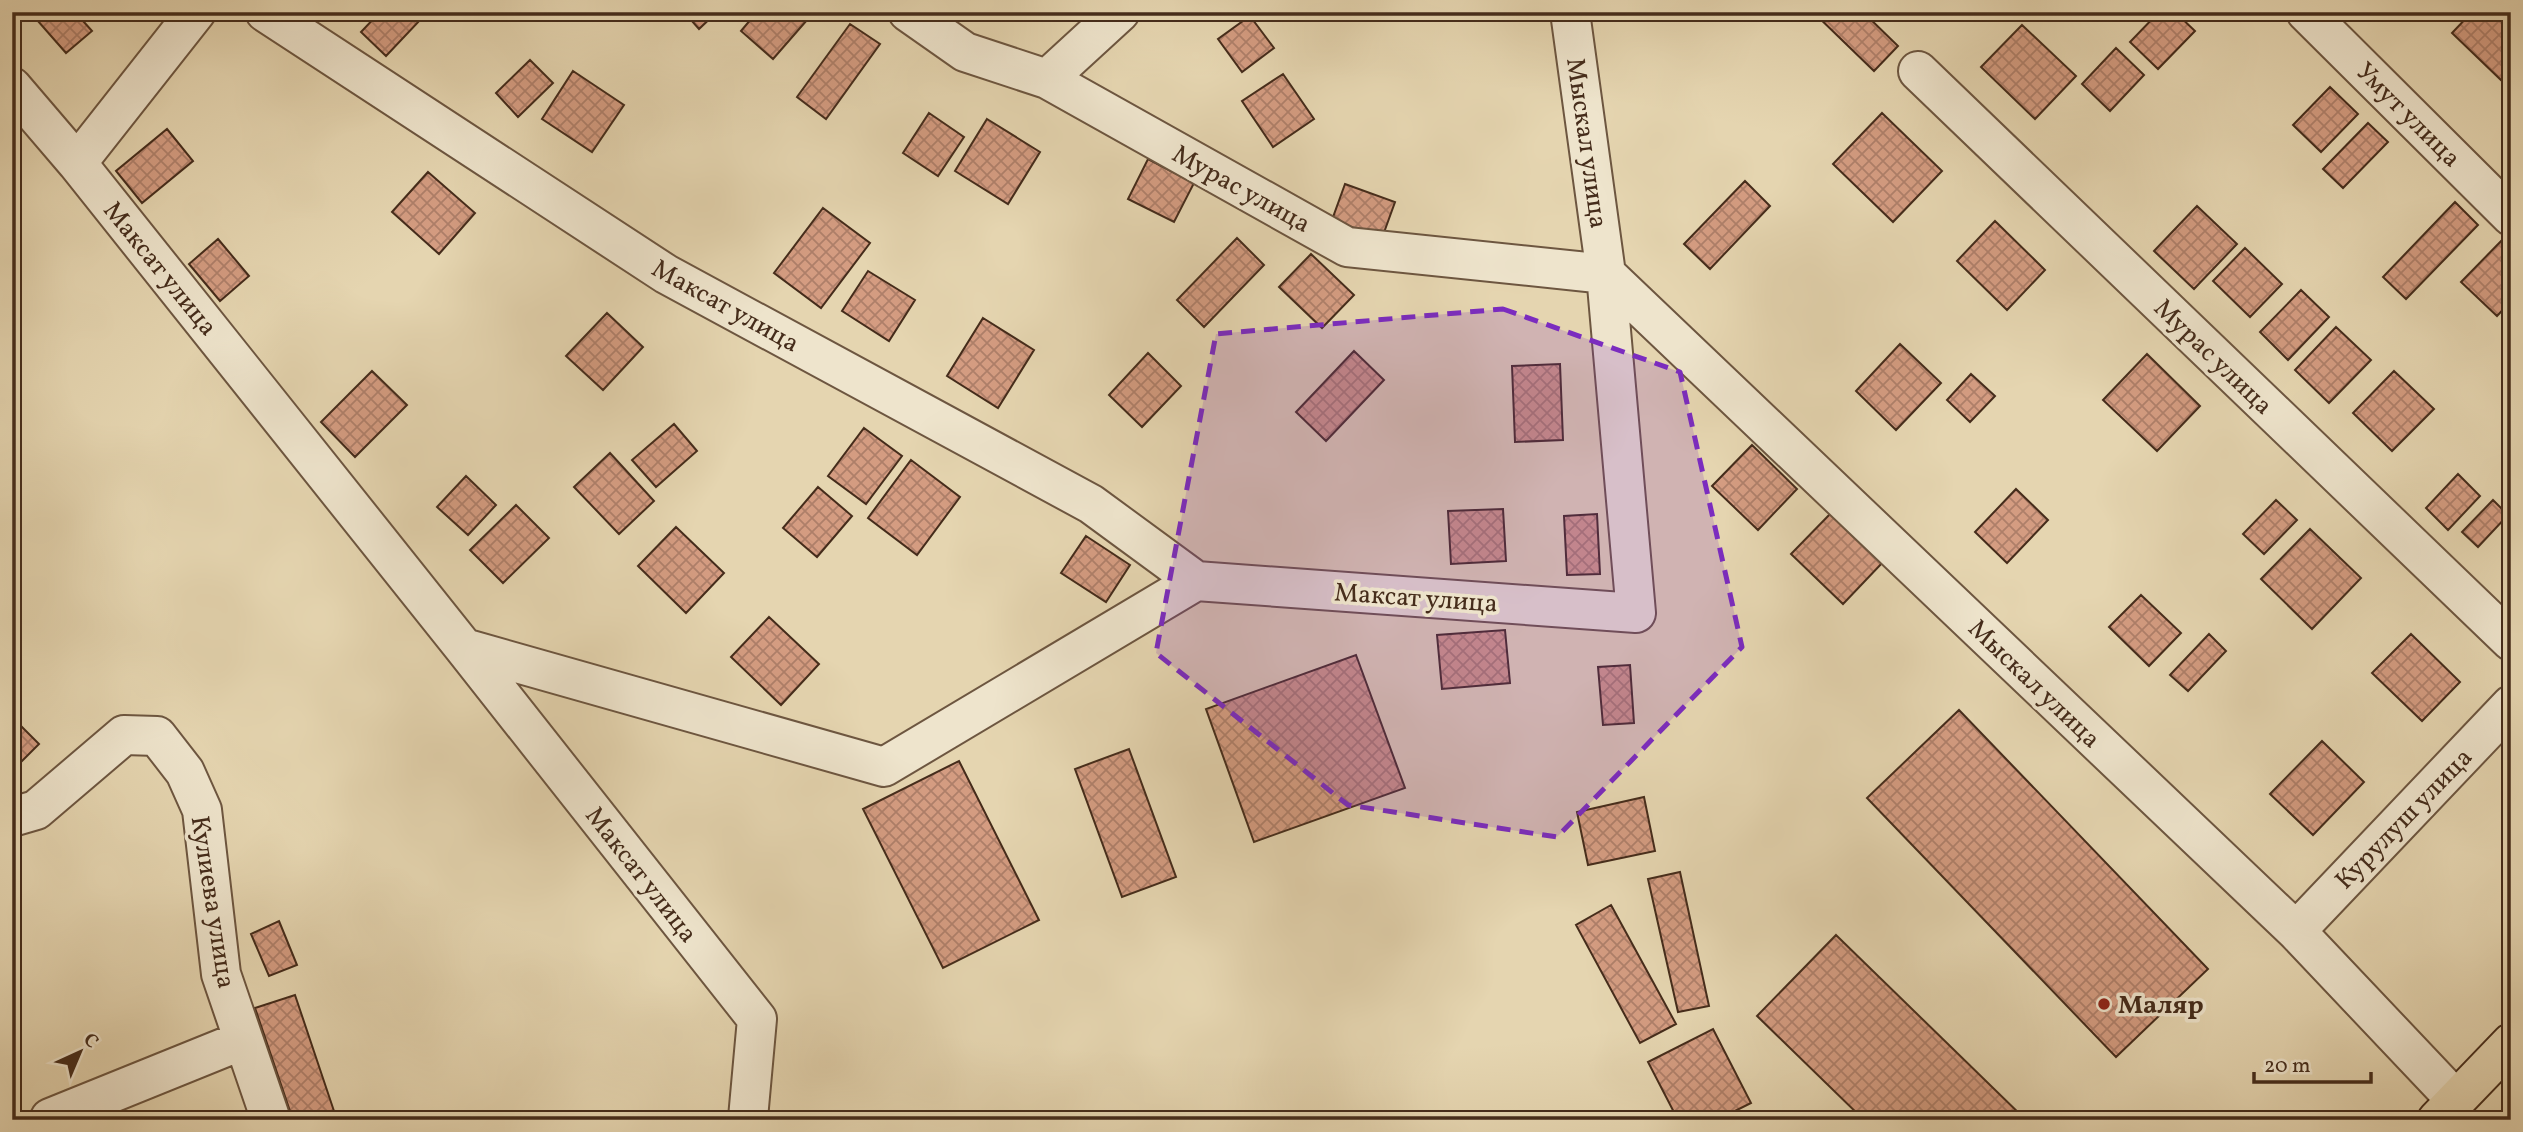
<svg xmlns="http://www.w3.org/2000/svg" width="2523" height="1132" viewBox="0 0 2523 1132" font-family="Vollkorn,serif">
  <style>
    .building { fill: url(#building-cross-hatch); stroke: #452c1b; stroke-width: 2 }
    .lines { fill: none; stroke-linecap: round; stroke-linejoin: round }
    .street-casing { stroke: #6d5640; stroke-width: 42 }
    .primary-casing { stroke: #452c1b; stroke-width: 42 }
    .street { stroke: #eee4cc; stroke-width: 38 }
    .primary { stroke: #e5d5b0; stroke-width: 38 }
    .marked { fill: #7b2cbf; fill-opacity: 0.2; stroke: #7b2cbf; stroke-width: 5; stroke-dasharray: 14 9; stroke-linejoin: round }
    .poi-dot { fill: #8f2418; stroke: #eee4cc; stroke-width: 2.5 }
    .labels { text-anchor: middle; stroke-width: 7; stroke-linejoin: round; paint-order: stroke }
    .street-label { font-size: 26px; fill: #452c1b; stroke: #eee4cc }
    .poi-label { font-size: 26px; font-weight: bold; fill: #452c1b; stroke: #eee4cc; text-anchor: start }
  </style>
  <defs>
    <pattern id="building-cross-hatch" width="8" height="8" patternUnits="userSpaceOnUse" patternTransform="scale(1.75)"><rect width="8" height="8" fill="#d49c81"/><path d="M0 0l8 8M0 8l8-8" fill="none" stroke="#ae7f69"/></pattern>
  </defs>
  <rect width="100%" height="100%" fill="#e5d5b0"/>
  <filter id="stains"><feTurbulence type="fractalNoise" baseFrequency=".00286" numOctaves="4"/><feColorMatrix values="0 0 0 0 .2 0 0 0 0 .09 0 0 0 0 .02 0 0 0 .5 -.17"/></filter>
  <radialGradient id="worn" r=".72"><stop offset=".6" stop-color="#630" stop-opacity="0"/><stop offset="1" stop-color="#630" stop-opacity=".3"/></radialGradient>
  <path class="building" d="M 30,12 L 75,12 L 92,31 L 66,53 Z
    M 380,12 L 417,12 L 422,18 L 386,56 L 361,32 Z
    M 684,12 L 717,12 L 699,29 Z
    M 757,12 L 798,12 L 807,20 L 773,59 L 741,31 Z
    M 1813,12 L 1863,12 L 1898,46 L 1874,71 Z
    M 2159,12 L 2175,12 L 2195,31 L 2158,69 L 2130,42 Z
    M 2472,12 L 2511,12 L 2511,72 L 2502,81 L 2452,33 Z
    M 1250,16 L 1274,48 L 1242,72 L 1218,39 Z
    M 850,24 L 880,44 L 826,119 L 797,97 Z
    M 2022,25 L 2076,76 L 2035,119 L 1981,67 Z
    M 2116,48 L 2144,75 L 2110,111 L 2082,84 Z
    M 530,60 L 553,83 L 518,117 L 496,93 Z
    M 573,71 L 624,105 L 592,152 L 542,119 Z
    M 1283,74 L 1314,119 L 1273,147 L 1242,101 Z
    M 2330,87 L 2358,114 L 2321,152 L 2293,125 Z
    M 929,113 L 964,137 L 938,176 L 903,153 Z
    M 1882,113 L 1942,171 L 1893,222 L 1833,164 Z
    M 987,119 L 1040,152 L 1008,204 L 955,171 Z
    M 2368,123 L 2388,142 L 2343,188 L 2323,169 Z
    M 167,129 L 193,161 L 142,203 L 116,171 Z
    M 1148,159 L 1194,183 L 1174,222 L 1128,199 Z
    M 428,172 L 475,213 L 439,254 L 392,212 Z
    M 1745,181 L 1770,206 L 1710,269 L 1684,244 Z
    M 1345,184 L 1395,202 L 1382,238 L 1332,220 Z
    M 2455,202 L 2478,225 L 2406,299 L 2383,277 Z
    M 2197,206 L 2237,244 L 2194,289 L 2154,251 Z
    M 823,208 L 870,243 L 821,308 L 774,273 Z
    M 1995,221 L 2045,270 L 2007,310 L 1957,261 Z
    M 2507,235 L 2511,239 L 2511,301 L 2497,316 L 2461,282 Z
    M 1237,238 L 1264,265 L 1204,327 L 1177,300 Z
    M 218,239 L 249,276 L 220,301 L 189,264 Z
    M 2245,248 L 2282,284 L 2250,317 L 2213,281 Z
    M 1311,254 L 1354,295 L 1322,328 L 1279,287 Z
    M 868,271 L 915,300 L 889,341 L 842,311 Z
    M 2301,290 L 2329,317 L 2288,360 L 2260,332 Z
    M 607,313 L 643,347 L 603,390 L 566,356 Z
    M 983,318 L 1034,350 L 998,408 L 947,376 Z
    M 2336,327 L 2371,360 L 2329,403 L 2295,370 Z
    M 1900,344 L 1941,383 L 1896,430 L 1856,391 Z
    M 1354,351 L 1384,380 L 1326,441 L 1296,412 Z
    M 1148,353 L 1181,386 L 1142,427 L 1109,395 Z
    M 2147,354 L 2200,406 L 2157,451 L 2103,400 Z
    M 1560,364 L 1563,440 L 1515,442 L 1512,366 Z
    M 372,371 L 407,405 L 355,457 L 321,422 Z
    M 2394,371 L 2434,409 L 2392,451 L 2353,413 Z
    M 1971,374 L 1995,396 L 1970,422 L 1947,400 Z
    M 674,424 L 697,451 L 656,487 L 632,460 Z
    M 864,428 L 902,456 L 866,504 L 828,476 Z
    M 1752,445 L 1797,489 L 1758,530 L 1712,486 Z
    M 610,453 L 654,501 L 619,534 L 574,487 Z
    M 911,460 L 960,497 L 917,555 L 868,518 Z
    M 2458,474 L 2480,496 L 2448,530 L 2426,508 Z
    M 466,476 L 496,505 L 468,535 L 437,507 Z
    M 818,487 L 852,516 L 817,557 L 783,528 Z
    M 2016,489 L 2048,520 L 2007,563 L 1975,532 Z
    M 2276,500 L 2297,520 L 2264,554 L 2243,534 Z
    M 2493,500 L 2508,515 L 2478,547 L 2462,532 Z
    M 516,505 L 549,538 L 503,583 L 470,550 Z
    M 1503,509 L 1506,561 L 1451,564 L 1448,511 Z
    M 1833,511 L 1884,561 L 1843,604 L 1791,554 Z
    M 1597,514 L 1600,574 L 1567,575 L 1564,516 Z
    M 676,527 L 724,573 L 686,613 L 638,566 Z
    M 2310,529 L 2361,578 L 2312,629 L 2261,579 Z
    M 1086,536 L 1130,565 L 1106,602 L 1061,573 Z
    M 2141,595 L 2181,633 L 2149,666 L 2109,627 Z
    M 769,617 L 819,664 L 781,705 L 731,657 Z
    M 1505,630 L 1510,683 L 1442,689 L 1437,635 Z
    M 2209,634 L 2226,651 L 2188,691 L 2170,675 Z
    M 2411,634 L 2460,682 L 2422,721 L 2372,673 Z
    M 1356,655 L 1405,788 L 1254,842 L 1206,709 Z
    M 1630,665 L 1634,723 L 1603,725 L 1598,667 Z
    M 1959,710 L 2208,969 L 2116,1057 L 1867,798 Z
    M 12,717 L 39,744 L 12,771 Z
    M 2322,741 L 2364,782 L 2313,835 L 2270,794 Z
    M 1129,749 L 1176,877 L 1122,897 L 1075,769 Z
    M 959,761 L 1039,920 L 943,968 L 863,809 Z
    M 1644,797 L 1655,851 L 1588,865 L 1577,812 Z
    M 1680,872 L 1709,1006 L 1678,1012 L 1648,879 Z
    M 1611,905 L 1676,1024 L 1640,1043 L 1576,925 Z
    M 279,921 L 297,965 L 269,976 L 251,934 Z
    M 1836,935 L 2026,1120 L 1864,1120 L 1757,1016 Z
    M 295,995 L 335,1114 L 317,1120 L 293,1120 L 255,1008 Z
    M 1713,1029 L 1751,1103 L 1717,1120 L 1678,1120 L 1648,1062 Z"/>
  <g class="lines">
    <g class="street-casing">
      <path id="street" d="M 265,12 L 666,274 L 1091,504 L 1196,581
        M 908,12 L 965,52 L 1047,79 L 1347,247 L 1606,274 L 2296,931 L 2456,1100
        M 2306,12 L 2511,216
        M 1918,71 L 2511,641
        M 1047,79 L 1120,12
        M 12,87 L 77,163 L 464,648 L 757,1019 L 748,1118 L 750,1120
        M 77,163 L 196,12
        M 464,648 L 884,767 L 1196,581 L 1636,613 L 1606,274 L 1570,12
        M 12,817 L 36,810 L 124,735 L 157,736 L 185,772 L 202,810 L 221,974 L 271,1120
        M 2296,931 L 2511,705
        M 50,1118 L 243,1040"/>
    </g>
    <g class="primary-casing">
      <path id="primary" d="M 2437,1120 L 2511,1043"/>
    </g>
    <use href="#street" class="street"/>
    <use href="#primary" class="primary"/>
  </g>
  <path class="marked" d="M 1503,309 L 1680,372 L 1742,647 L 1557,837 L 1348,805 L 1156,653 L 1216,334 Z"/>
  <circle class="poi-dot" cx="2104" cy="1004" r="7"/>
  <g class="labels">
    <g class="street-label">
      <text transform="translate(2409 114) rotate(45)" y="9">Умут улица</text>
      <text transform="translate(1588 143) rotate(82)" y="9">Мыскал улица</text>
      <text transform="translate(1242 188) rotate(29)" y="9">Мурас улица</text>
      <text transform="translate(161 268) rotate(51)" y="9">Максат улица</text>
      <text transform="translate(726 305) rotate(29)" y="9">Максат улица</text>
      <text transform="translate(2214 356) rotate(44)" y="9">Мурас улица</text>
      <text transform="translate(1416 597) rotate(4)" y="9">Максат улица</text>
      <text transform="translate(2035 683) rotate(44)" y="9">Мыскал улица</text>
      <text transform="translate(2403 818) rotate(-46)" y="9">Курулуш улица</text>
      <text transform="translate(642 874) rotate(52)" y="9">Максат улица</text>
      <text transform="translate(214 902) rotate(81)" y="9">Кулиева улица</text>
    </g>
    <g class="poi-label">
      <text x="2118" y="1013">Маляр</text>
    </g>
  </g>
  <rect width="2523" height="1132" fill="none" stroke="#e5d5b0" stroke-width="42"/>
  <rect x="14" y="14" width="2495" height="1104" fill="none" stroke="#452c1b" stroke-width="3.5"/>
  <rect x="21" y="21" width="2481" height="1090" fill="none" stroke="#452c1b" stroke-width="2"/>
  <g transform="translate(80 1052) rotate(44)" stroke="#eee4cc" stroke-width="5" paint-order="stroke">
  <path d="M0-5L12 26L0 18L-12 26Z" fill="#452c1b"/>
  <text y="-10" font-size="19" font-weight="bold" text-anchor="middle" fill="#452c1b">С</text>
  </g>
  <path d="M2254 1072v10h117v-10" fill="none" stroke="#452c1b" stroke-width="3.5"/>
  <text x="2264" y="1072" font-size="21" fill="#452c1b" stroke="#eee4cc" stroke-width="5" paint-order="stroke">20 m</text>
  <rect width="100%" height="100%" filter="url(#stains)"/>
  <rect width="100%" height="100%" fill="url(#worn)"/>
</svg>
